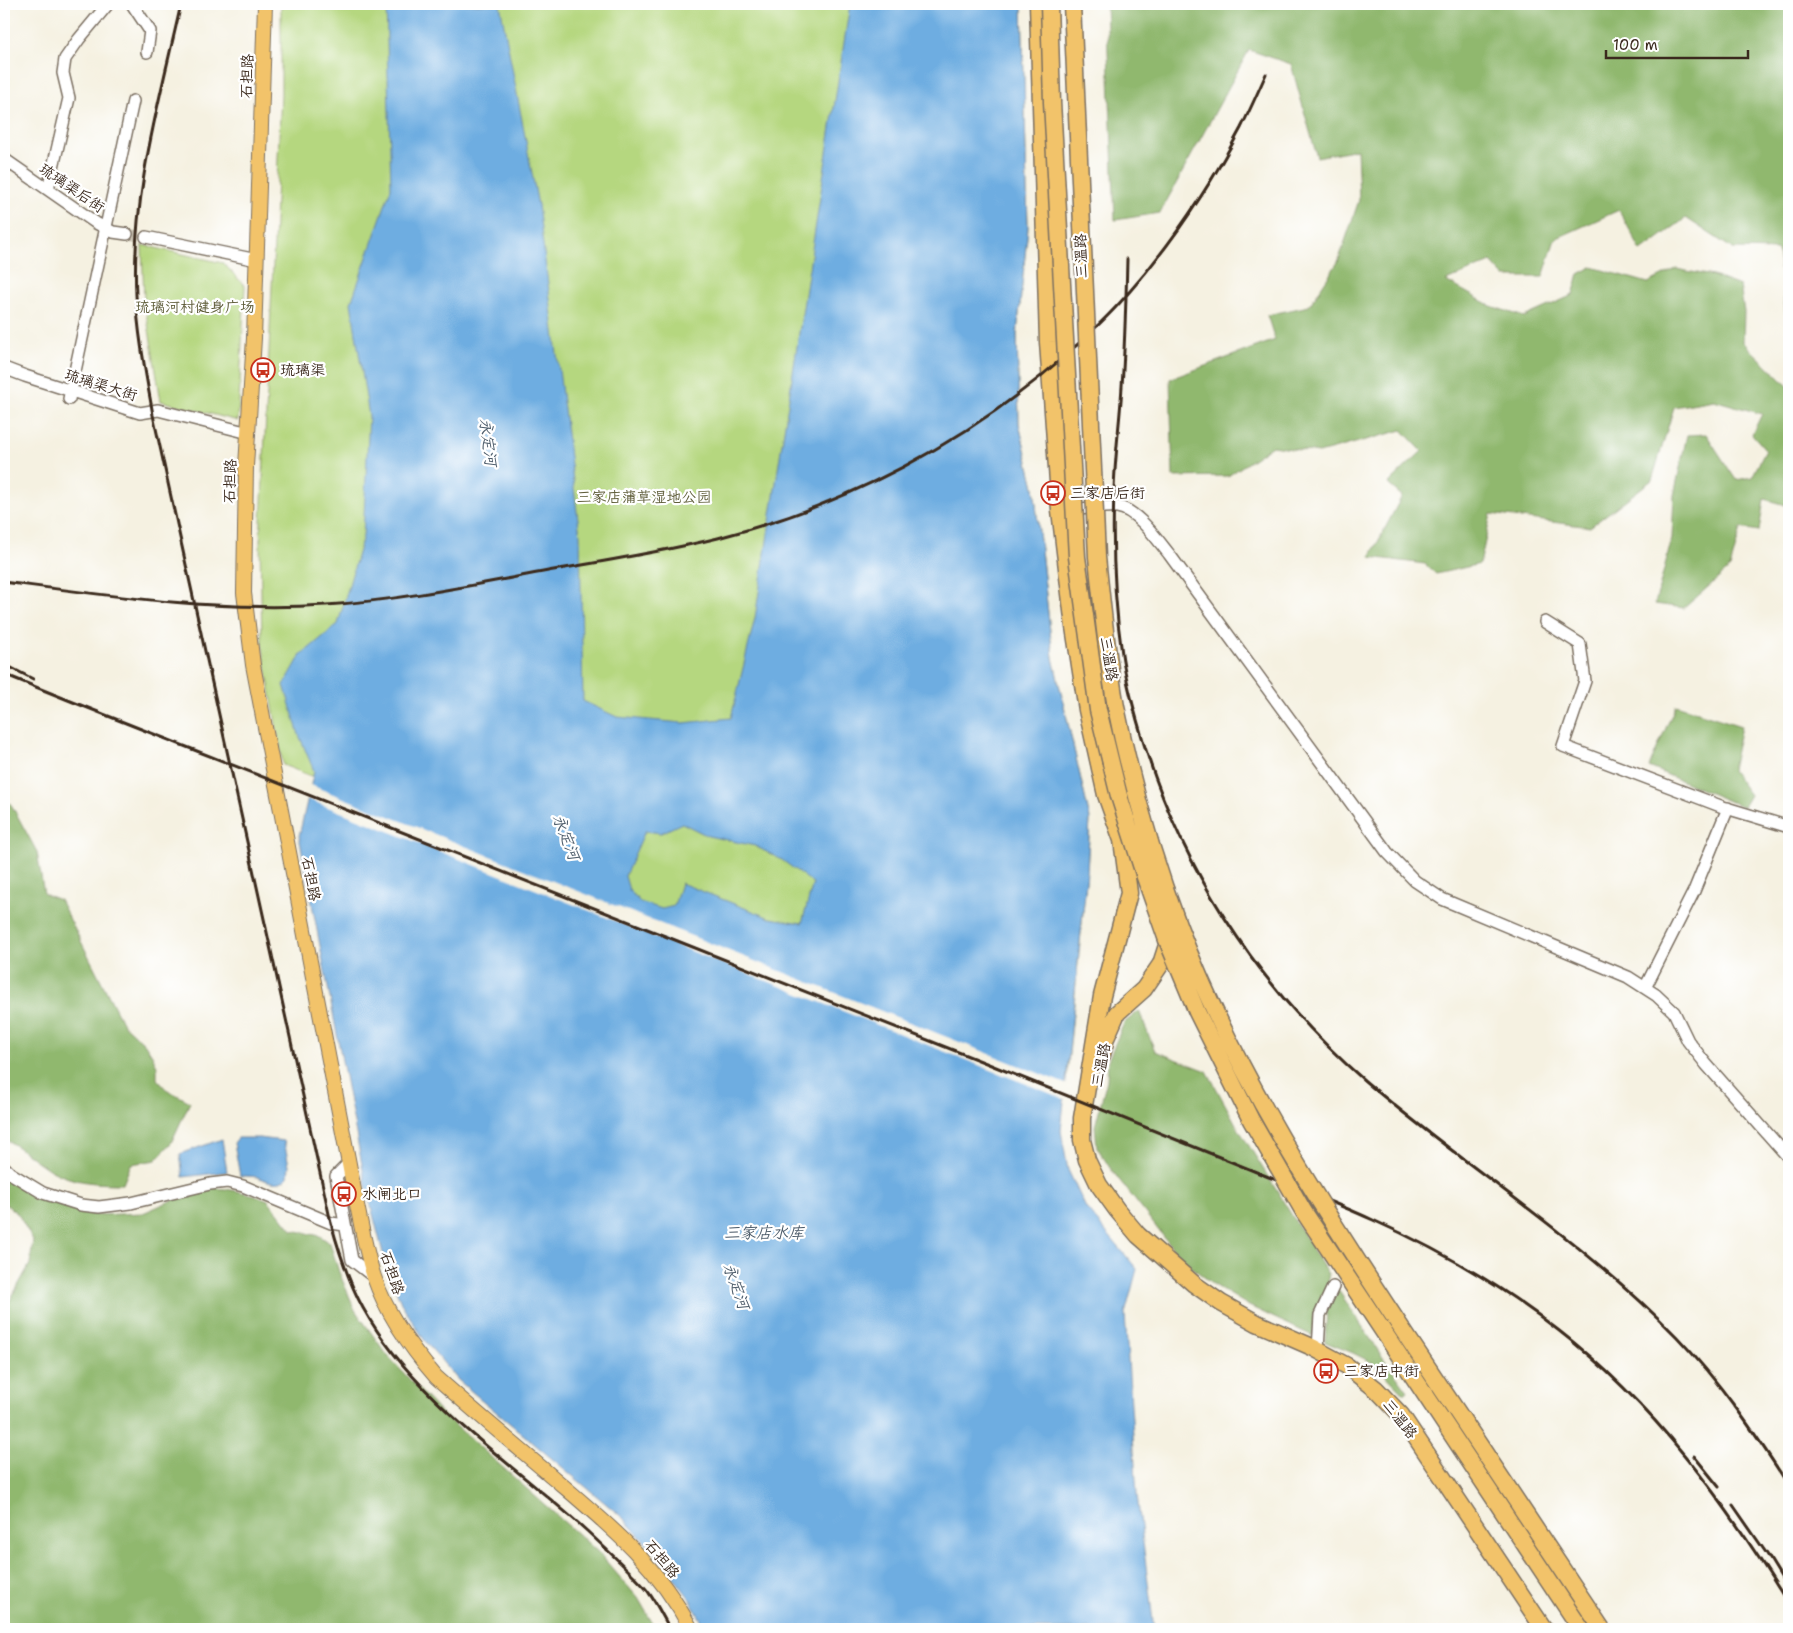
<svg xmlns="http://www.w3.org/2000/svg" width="1793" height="1633" viewBox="0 0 1793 1633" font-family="'Shantell Sans','LXGW WenKai TC',sans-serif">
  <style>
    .green { fill: #b5d77f; stroke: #78804e }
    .forest { fill: #90b86e; stroke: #667146 }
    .water { fill: #6eade1; stroke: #546c80; fill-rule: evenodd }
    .pier { fill: #f5f1e1 }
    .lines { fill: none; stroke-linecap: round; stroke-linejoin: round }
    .minor-tunnel { stroke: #d0c9ba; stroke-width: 11; stroke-dasharray: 11 5.5; stroke-linecap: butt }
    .minor-casing { stroke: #7c7062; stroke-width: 14 }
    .major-casing { stroke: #7c7062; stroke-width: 16 }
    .highway-casing { stroke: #7c7062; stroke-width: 19 }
    .minor { stroke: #fff; stroke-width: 11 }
    .major { stroke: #f2c36a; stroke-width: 14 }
    .highway { stroke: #f2c36a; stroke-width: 16 }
    .rail { stroke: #3b2a1e; stroke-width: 3 }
    .highway-bridge-casing { stroke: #7c7062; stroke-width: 19; stroke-linecap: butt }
    .highway-bridge { stroke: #f2c36a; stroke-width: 16 }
    .labels { text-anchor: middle; stroke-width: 4.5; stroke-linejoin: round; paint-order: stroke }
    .street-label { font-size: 15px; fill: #3b2a1e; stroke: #fff }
    .park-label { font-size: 15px; fill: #605e3b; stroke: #fff }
    .poi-label { font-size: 15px; fill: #3b2a1e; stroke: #fff; text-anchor: start }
    .water-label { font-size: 16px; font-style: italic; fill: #4f5e6c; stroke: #fff }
  </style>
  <rect width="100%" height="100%" fill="#fff"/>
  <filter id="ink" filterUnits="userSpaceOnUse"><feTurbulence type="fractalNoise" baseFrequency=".02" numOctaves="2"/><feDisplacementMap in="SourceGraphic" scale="10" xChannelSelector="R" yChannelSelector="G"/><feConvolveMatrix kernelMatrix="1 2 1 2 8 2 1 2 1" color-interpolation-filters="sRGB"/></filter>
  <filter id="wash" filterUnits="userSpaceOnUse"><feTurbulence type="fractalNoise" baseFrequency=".0096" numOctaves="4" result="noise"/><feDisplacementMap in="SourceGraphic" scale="20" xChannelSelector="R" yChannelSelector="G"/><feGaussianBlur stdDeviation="1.12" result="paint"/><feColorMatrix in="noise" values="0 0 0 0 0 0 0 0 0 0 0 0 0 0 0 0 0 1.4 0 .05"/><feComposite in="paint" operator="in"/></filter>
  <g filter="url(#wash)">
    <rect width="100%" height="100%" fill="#f5f1e1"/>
    <path class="green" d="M 281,4 L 1022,4 L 1028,227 L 1017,333 L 1019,424 L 1034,487 L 1053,658 L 1090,819 L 1087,872 L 1067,1075 L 283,765 L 262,643 L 260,543 L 281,94 Z
      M 142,245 L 223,263 L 245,286 L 238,421 L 161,401 L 144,300 Z"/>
    <path class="forest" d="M 1106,4 L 1789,4 L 1789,337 L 1788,335 L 1778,250 L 1733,249 L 1686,218 L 1641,251 L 1619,210 L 1555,239 L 1543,277 L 1505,277 L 1491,262 L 1446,281 L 1491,306 L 1524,317 L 1573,295 L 1579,274 L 1592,267 L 1648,283 L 1676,269 L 1713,276 L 1740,286 L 1744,312 L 1743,342 L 1789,387 L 1789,506 L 1764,499 L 1759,531 L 1741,528 L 1730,568 L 1684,608 L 1655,604 L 1672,538 L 1674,495 L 1687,435 L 1706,434 L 1736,480 L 1752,477 L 1766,450 L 1752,434 L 1762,414 L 1714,400 L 1674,407 L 1652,480 L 1590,527 L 1491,514 L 1480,564 L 1436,574 L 1425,564 L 1370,557 L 1402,496 L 1388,484 L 1422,451 L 1402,430 L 1319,453 L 1272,446 L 1228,476 L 1173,477 L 1170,379 L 1275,340 L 1267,315 L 1309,306 L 1338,262 L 1359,200 L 1357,149 L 1317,157 L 1291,64 L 1249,50 L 1160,213 L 1115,220 Z
      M 1676,705 L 1741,726 L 1732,770 L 1750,795 L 1743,807 L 1649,767 Z
      M 4,796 L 12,806 L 37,852 L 44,894 L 60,900 L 123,1024 L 144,1043 L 152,1055 L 157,1066 L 157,1079 L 166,1089 L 190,1102 L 171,1143 L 156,1160 L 131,1164 L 123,1184 C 99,1184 74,1183 52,1171 C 35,1161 22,1148 4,1139 Z
      M 1139,1011 L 1155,1051 L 1207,1071 L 1238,1128 L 1328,1274 L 1329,1284 L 1314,1313 L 1313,1336 L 1249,1306 L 1213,1284 L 1181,1259 L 1110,1168 L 1097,1147 L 1095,1126 L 1107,1080 L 1108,1060 L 1124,1023 Z
      M 4,1168 L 29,1189 L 60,1205 L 86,1214 L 98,1215 L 143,1213 L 182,1196 L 197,1187 L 226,1189 L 255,1195 L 268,1200 L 292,1230 L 320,1236 L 330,1243 L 339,1272 L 355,1310 L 387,1355 L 438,1410 L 598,1552 L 638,1598 L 656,1629 L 4,1629 L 4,1311 L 30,1264 L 33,1240 L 18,1214 L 4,1203 Z
      M 1337,1288 L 1381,1355 L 1408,1391 L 1404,1394 L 1375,1364 L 1353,1353 L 1325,1342 L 1327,1310 Z"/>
    <path class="water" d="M 386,4 L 500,4 L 538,205 L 580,535 L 583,701 L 617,717 L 683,723 L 731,718 L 755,618 L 850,4 L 1022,4 L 1028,227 L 1017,333 L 1019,424 L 1034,487 L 1053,658 L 1090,819 L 1087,872 L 1061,1131 L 1068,1170 L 1086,1208 L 1137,1269 L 1125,1314 L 1137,1495 L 1154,1629 L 706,1629 L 688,1596 L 655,1553 L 623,1518 L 458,1380 L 425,1341 L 401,1303 L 385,1261 L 367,1191 L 299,836 L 314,771 L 299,735 L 284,685 L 301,655 L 338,624 L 363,536 L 369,416 L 351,303 L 391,188 ZM 682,823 L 708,836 L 755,846 L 782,860 L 813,883 L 802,923 L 770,918 L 681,883 L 674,906 L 662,909 L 640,902 L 629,890 L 625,876 L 645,831 L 661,833 Z
      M 238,1138 L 259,1138 L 284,1141 L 289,1165 L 288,1177 C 278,1187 268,1181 257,1177 C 251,1176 245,1176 240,1176 L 234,1143 Z
      M 222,1139 L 227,1172 L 183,1177 L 180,1154 Z"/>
    <path class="pier" d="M 308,784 L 1068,1085 L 1067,1100 L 305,798 Z"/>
  </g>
  <g filter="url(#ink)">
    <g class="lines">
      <path class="minor-tunnel" d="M 127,234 L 146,237"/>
      <g class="minor-casing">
        <path id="minor" d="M 132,4 L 150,31 L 147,52
          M 4,159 L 96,223 L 113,232 L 127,234
          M 48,189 L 69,98 L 63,73 L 65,59 L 79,39 L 108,4
          M 146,237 L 257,260
          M 4,368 L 25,376 L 140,413 L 158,410 L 249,433
          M 69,399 L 133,101
          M 1069,510 C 1084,509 1101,506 1117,507 C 1136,509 1157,539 1169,554 L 1387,852 L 1415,881 L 1442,899 L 1628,977 L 1656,995 L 1674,1012 L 1688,1041 L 1706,1064 L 1789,1158
          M 1545,622 L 1580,644 L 1585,681 L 1563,746 L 1723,807 L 1789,827
          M 1645,988 L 1694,891 L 1728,808
          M 349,1163 L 336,1176 L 352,1260 L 374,1277
          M 4,1167 L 10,1173 L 43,1193 L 81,1205 L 99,1207 L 131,1203 L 210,1184 L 227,1182 L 243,1186 L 331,1223 L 345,1225
          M 1318,1350 L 1320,1315 L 1333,1287"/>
      </g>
      <g class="major-casing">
        <path id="major" d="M 265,4 L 254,338 L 246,466 L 244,593 L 253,665 L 354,1190 C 360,1219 365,1249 374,1277 C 387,1315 410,1347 436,1377 C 475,1412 515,1445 555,1479 C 609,1525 657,1564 691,1629"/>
      </g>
      <g class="highway-casing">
        <path id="highway" d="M 1038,4 L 1048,342 L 1060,510 L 1074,627 L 1087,710 L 1106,795 L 1122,840 L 1129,893 L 1102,996 L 1082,1118 L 1082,1140 L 1087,1160 L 1099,1185 L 1117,1210 L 1138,1235 L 1194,1284 L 1221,1303 L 1257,1323 L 1312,1347 L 1347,1366 L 1376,1389 L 1401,1415 L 1544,1629
          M 1102,1055 L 1106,1038 L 1117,1013 L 1144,989 L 1161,964 L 1171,933"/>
      </g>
      <use href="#minor" class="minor"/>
      <use href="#major" class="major"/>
      <use href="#highway" class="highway"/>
      <path class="rail" d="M 181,4 C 160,99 131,196 136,295 C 138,335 146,375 153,415 L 331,1223 C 339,1252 348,1281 363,1308 C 415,1401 510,1461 587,1531 C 603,1546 619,1561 634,1576 C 639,1582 645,1587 649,1593 C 657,1604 663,1617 670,1629
        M 1127,259 C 1126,301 1125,344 1122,386 C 1120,421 1115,455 1114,490 C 1112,545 1114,600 1122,654 C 1125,676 1131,698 1137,720 C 1175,860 1256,986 1365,1081 C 1467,1168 1583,1240 1677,1337 C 1720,1382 1755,1433 1789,1486
        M 4,582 C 111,596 218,612 326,605 C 405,600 482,583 559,569 C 612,560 666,551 718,538 C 847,505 968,442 1067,354 C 1087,336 1107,318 1125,297 C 1170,246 1209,188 1241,128 C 1250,110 1258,92 1266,74
        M 4,664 L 33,679
        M 4,674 C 118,721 234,765 349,811 C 563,896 777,980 991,1065 C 1077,1099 1163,1134 1249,1169 C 1290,1186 1332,1201 1373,1220 C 1438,1249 1502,1286 1558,1330 C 1654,1404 1726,1503 1789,1605
        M 1694,1456 L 1719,1487
        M 1733,1505 L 1767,1554 L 1789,1590"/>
      <g class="highway-bridge-casing">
        <path id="highway-bridge" d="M 1049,4 L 1052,102 L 1077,557 L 1098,710 L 1119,796 L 1145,877 L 1167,940 L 1197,1012 L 1251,1120 L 1304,1212 L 1581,1629
          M 1072,4 L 1097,557 C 1102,607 1107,657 1116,707 C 1131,781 1152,856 1179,927 C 1235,1074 1321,1207 1408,1338 C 1472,1435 1537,1532 1602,1629"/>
      </g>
      <use href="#highway-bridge" class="highway-bridge"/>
    </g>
  </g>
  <defs>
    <g id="bus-ring" transform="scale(1.25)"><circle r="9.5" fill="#fff" stroke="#c8321e" stroke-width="1.5"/><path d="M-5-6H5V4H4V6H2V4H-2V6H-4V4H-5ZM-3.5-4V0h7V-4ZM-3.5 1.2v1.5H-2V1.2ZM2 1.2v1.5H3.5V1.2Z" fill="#c8321e"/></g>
  </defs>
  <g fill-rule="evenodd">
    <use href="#bus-ring" x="263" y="370"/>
    <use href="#bus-ring" x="1053" y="493"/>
    <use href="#bus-ring" x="344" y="1194"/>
    <use href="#bus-ring" x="1326" y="1371"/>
  </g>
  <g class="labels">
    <g class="street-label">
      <text transform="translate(247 76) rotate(-88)" y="5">石担路</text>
      <text transform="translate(72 188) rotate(34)" y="5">琉璃渠后街</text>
      <text transform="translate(1081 256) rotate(-92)" y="5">三温路</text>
      <text transform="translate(101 385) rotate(17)" y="5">琉璃渠大街</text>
      <text transform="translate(230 481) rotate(-88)" y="5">石担路</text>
      <text transform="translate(1109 659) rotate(81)" y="5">三温路</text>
      <text transform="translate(311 879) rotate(79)" y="5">石担路</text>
      <text transform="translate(1101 1065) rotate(-79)" y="5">三温路</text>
      <text transform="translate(392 1273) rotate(71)" y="5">石担路</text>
      <text transform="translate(1400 1419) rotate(52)" y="5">三温路</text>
      <text transform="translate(662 1559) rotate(50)" y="5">石担路</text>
    </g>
    <g class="park-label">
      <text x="195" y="312">琉璃河村健身广场</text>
      <text x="644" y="502">三家店蒲草湿地公园</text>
    </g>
    <g class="poi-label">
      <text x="280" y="375">琉璃渠</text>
      <text x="1070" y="498">三家店后街</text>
      <text x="362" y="1199">水闸北口</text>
      <text x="1344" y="1376">三家店中街</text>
    </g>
    <g class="water-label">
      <text transform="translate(489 442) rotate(83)" y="6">永定河</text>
      <text transform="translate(567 837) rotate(69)" y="6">永定河</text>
      <text x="764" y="1238">三家店水库</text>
      <text transform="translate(737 1286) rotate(70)" y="6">永定河</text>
    </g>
  </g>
  <rect width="1793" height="1633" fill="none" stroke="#fff" stroke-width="20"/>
  <path d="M1606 50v8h142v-8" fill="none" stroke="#3b2a1e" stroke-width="2.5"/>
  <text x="1613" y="50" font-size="15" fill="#3b2a1e" stroke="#ffffff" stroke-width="4" paint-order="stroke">100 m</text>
</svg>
